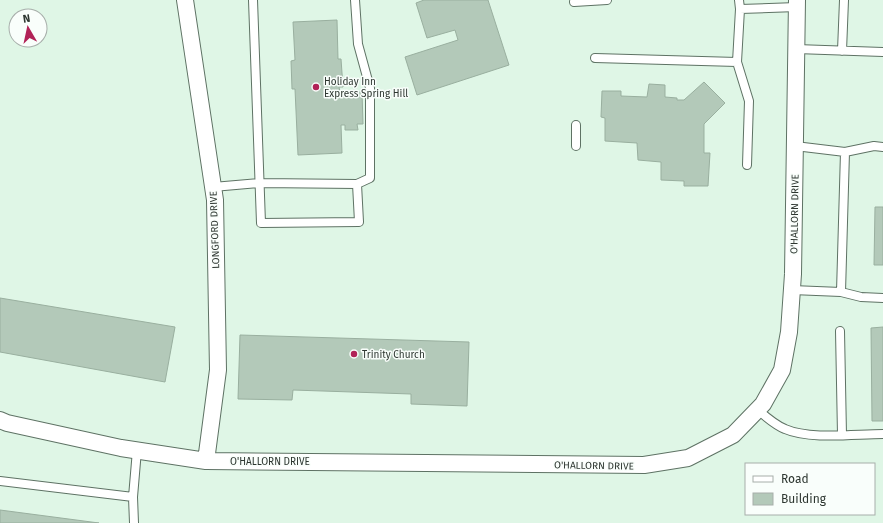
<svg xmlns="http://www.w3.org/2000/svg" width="883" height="523" viewBox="0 0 883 523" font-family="'Fira Sans',sans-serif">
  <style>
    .building { fill: #b3c9b9; stroke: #99af9f }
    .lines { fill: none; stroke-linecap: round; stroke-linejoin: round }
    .service-casing { stroke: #5e7264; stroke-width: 10 }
    .minor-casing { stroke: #5e7264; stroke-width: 18 }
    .service { stroke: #fff; stroke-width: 8 }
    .minor { stroke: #fff; stroke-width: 16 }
    .poi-dot { fill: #b12257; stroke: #f9fefb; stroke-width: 1.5 }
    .labels { text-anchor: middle; stroke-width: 3; stroke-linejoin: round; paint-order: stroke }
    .poi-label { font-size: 10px; fill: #2d3630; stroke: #f9fefb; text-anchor: start }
    .street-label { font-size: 10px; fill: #2d3630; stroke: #f9fefb }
  </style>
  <rect width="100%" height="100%" fill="#dff6e6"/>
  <path class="building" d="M 424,0 L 488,0 L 509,65 L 417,95 L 405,57 L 458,40 L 455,30 L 427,38 L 416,3 Z
    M 337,20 L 338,59 L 341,59 L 343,87 L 339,87 L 340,92 L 362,92 L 363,124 L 357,124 L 358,130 L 345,130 L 345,125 L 341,125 L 342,153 L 298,155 L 295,89 L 292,89 L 291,61 L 295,60 L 293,22 Z
    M 704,82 L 725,103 L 704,124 L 704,153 L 710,153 L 708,186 L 684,186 L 684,181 L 661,180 L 661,162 L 638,160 L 637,143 L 605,141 L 605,118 L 601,117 L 602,91 L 621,91 L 621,96 L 647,97 L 649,84 L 665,85 L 665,97 L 677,98 L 677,100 L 684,100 Z
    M 875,207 L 883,207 L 883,265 L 874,265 Z
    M 0,298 L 175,327 L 165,382 L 0,352 Z
    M 883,327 L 883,421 L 872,421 L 871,328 Z
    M 240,335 L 469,342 L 467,406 L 411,404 L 411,394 L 293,390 L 292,400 L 238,399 Z
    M 0,510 L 99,523 L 0,523 Z"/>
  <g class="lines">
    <g class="service-casing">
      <path id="service" d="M 253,0 L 261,223 L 359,222 L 357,184 L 370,178 L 370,88 L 358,44 L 355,0
        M 739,0 L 740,9 L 797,7
        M 574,2 L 607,0
        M 740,9 L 737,62 L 749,101 L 747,165
        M 796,49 L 883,52
        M 842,51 L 844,0
        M 595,58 L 737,62
        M 576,146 L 576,125
        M 795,146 L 845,152 L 874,146 L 883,147
        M 213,187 L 260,183 L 357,184
        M 792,290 L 841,292 L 861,297 L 883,298
        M 841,292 L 845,152
        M 840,331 L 842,435
        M 758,410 C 766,417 775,425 785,429 C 810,440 855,434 883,434
        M 0,481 L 133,497
        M 134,523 L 133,497 L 137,450"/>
    </g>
    <g class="minor-casing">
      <path id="minor" d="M 185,0 L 215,200 L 218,370 L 206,461
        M 0,420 L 7,423 L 121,448 L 206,461 L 644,465 L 688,458 L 733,435 L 763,404 L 782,370 L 789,332 L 793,274 L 797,0"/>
    </g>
    <use href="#service" class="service"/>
    <use href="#minor" class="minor"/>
  </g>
  <g class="poi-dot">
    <circle cx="316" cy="87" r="4"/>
    <circle cx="354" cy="354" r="4"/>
  </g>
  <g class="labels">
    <g class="poi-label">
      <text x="324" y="85">Holiday Inn<tspan x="324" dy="12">Express Spring Hill</tspan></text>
      <text x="362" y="358">Trinity Church</text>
    </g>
    <g class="street-label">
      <text transform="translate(794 214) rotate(-89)" y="4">O'HALLORN DRIVE</text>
      <text transform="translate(214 230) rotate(-92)" y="4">LONGFORD DRIVE</text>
      <text x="270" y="465">O'HALLORN DRIVE</text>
      <text transform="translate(594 465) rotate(1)" y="4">O'HALLORN DRIVE</text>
    </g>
  </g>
  <rect x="745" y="463" width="130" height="52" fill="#f9fefb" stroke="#a7aeaa"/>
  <rect x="753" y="476" width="20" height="6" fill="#ffffff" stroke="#a7aeaa"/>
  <text x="781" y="483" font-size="12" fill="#2d3630">Road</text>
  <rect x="753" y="493" width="20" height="12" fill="#b3c9b9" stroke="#a7aeaa"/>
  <text x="781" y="503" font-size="12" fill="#2d3630">Building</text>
  <g transform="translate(28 28) rotate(351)"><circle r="19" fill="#f9fefb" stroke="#a7aeaa"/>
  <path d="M0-3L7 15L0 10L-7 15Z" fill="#b12257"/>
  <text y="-6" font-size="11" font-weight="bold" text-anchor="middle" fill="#2d3630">N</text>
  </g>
</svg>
